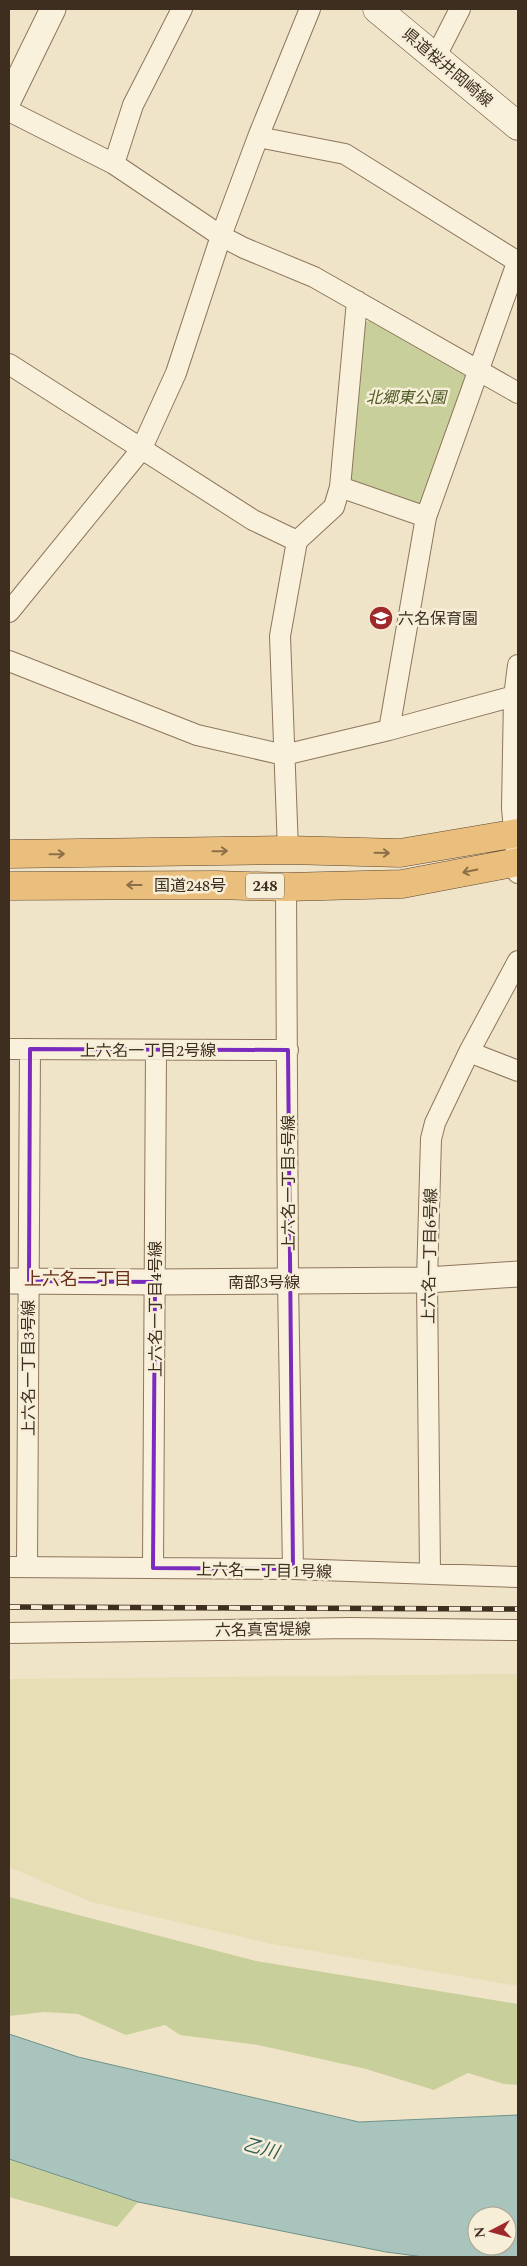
<svg xmlns="http://www.w3.org/2000/svg" width="527" height="2266" viewBox="0 0 527 2266" font-family="Spectral,'Noto Sans JP',serif">
  <style>
    .farmland { fill: #e6deb5 }
    .green { fill: #c9cf9b }
    .water { fill: #a9c4bc; stroke: #6f938a; fill-rule: evenodd }
    .lines { fill: none; stroke-linecap: round; stroke-linejoin: round }
    .minor-casing { stroke: #8d765c; stroke-width: 22 }
    .tertiary-casing { stroke: #8d765c; stroke-width: 27 }
    .secondary-casing { stroke: #6f573f; stroke-width: 29 }
    .trunk-casing { stroke: #5b4430; stroke-width: 29 }
    .minor { stroke: #faf1dc; stroke-width: 20 }
    .tertiary { stroke: #faf1dc; stroke-width: 25 }
    .secondary { stroke: #faf1dc; stroke-width: 28 }
    .trunk { stroke: #eabe7c; stroke-width: 28 }
    .rail-casing { stroke: #3d2e20; stroke-width: 5.5 }
    .rail { stroke: #f7eed8; stroke-width: 4; stroke-dasharray: 11; stroke-linecap: butt }
    .oneway { stroke: #8b6f49 }
    .marked { fill: none; stroke: #7b2cbf; stroke-width: 4; stroke-linejoin: round }
    .labels { text-anchor: middle; stroke-width: 5; stroke-linejoin: round; paint-order: stroke }
    .shield { fill: #f7eed8; stroke: #756857; stroke-width: 1 }
    .shield-label { font-size: 15px; font-weight: bold; fill: #3d2e20 }
    .street-label { font-size: 16px; fill: #3d2e20; stroke: #f7eed8 }
    .park-label { font-size: 16px; font-style: italic; fill: #4d5a26; stroke: #f7eed8 }
    .poi-label { font-size: 16px; fill: #3d2e20; stroke: #f7eed8; text-anchor: start }
    .neighbourhood-label { font-size: 18px; fill: #6b2e1e; stroke: #f7eed8 }
    .water-label { font-size: 18px; font-style: italic; fill: #2f5d5a; stroke: #f7eed8 }
  </style>
  <rect width="100%" height="100%" fill="#f0e4c8"/>
  <path class="farmland" d="M 518,1674 L 518,1986 L 272,1944 L 91,1902 L 9,1867 L 9,1679 Z"/>
  <path class="green" d="M 371,319 L 467,376 L 419,508 L 349,482 L 363,324 Z
    M 9,1897 L 256,1961 L 518,2004 L 518,2085 L 504,2084 L 468,2073 L 434,2090 L 366,2069 L 258,2045 L 180,2035 L 165,2025 L 126,2035 L 78,2014 L 44,2012 L 9,2016 Z
    M 9,2159 L 138,2202 L 117,2227 L 9,2197 Z"/>
  <path class="water" d="M 9,2034 L 78,2057 L 359,2122 L 518,2115 L 518,2257 L 424,2257 L 386,2252 L 138,2202 L 9,2159 ZM 477,2216 L 507,2216 L 507,2246 L 477,2246 Z"/>
  <g class="lines">
    <g class="minor-casing">
      <path id="minor" d="M 435,58 L 460,9
        M 9,111 L 114,164 L 221,236 L 244,248 L 314,277 L 518,393
        M 258,137 L 345,154 L 518,262
        M 114,164 L 133,105 L 182,9
        M 9,364 L 253,520 L 297,541
        M 340,487 L 426,517
        M 9,612 L 141,450 L 176,373 L 221,236 L 258,137 L 310,9
        M 9,661 L 197,735 L 284,755 L 389,730 L 518,695
        M 518,665 L 514,697 L 512,808 L 518,873
        M 389,730 L 426,517 L 518,260
        M 288,850 L 280,636 L 297,541 L 334,507 L 340,487 L 357,301
        M 286,887 L 288,1282 L 293,1569
        M 9,1049 L 288,1050
        M 469,1052 L 518,1071
        M 9,1567 L 293,1569 L 518,1577
        M 27,1567 L 30,1049
        M 153,1568 L 156,1050
        M 430,1573 L 427,1280 L 431,1139 L 435,1123 L 469,1052 L 518,961
        M 9,1633 L 351,1628 L 518,1630"/>
    </g>
    <g class="tertiary-casing">
      <path id="tertiary" d="M 9,99 L 53,9
        M 9,1281 L 155,1282 L 427,1280 L 518,1274"/>
    </g>
    <g class="secondary-casing">
      <path id="secondary" d="M 377,9 L 518,126"/>
    </g>
    <g class="trunk-casing">
      <path id="trunk" d="M 9,854 L 288,850 L 400,853 L 518,833
        M 9,886 L 215,885 L 286,887 L 402,884 L 518,862"/>
    </g>
    <use href="#minor" class="minor"/>
    <use href="#tertiary" class="tertiary"/>
    <use href="#secondary" class="secondary"/>
    <use href="#trunk" class="trunk"/>
    <g class="rail-casing">
      <path id="rail" d="M 9,1607 L 518,1609"/>
    </g>
    <use href="#rail" class="rail"/>
  </g>
  <defs><path id="oneway-shaft" d="M-6 0H5M1.5-3L5.5 0L1.5 3" fill="none" stroke-width="1.6" stroke-linecap="round" stroke-linejoin="round" transform="scale(1.25)"/></defs>
  <g class="oneway">
    <use href="#oneway-shaft" transform="translate(220 851) rotate(-1)"/>
    <use href="#oneway-shaft" transform="translate(382 853) rotate(1)"/>
    <use href="#oneway-shaft" transform="translate(57 854) rotate(-1)"/>
    <use href="#oneway-shaft" transform="translate(470 871) rotate(169)"/>
    <use href="#oneway-shaft" transform="translate(134 885) rotate(180)"/>
  </g>
  <path class="marked" d="M 30,1049 L 288,1050 L 293,1569 L 153,1568 L 155,1282 L 29,1281 Z"/>
  <defs>
    <g id="school-disc" transform="scale(1.25)"><circle r="9.5" fill="#9e2a2b" stroke="#f7eed8"/><path d="M0-5L7-2L0 1L-7-2ZM-4 1L0 2.5L4 1V4Q0 6-4 4Z" fill="#fff"/></g>
  </defs>
  <g fill-rule="evenodd">
    <use href="#school-disc" x="381" y="618"/>
  </g>
  <g class="labels">
    <rect class="shield" x="246" y="873.5" width="38" height="25" rx="4"/>
    <g class="shield-label">
      <text x="265" y="891">248</text>
    </g>
    <g class="street-label">
      <text transform="translate(448 67) rotate(40)" y="6">県道桜井岡崎線</text>
      <text x="190" y="891">国道248号</text>
      <text x="148" y="1056">上六名一丁目2号線</text>
      <text transform="translate(288 1183) rotate(-90)" y="6">上六名一丁目5号線</text>
      <text transform="translate(429 1256) rotate(-89)" y="6">上六名一丁目6号線</text>
      <text x="264" y="1288">南部3号線</text>
      <text transform="translate(155 1309) rotate(-90)" y="6">上六名一丁目4号線</text>
      <text transform="translate(28 1368) rotate(-90)" y="6">上六名一丁目3号線</text>
      <text transform="translate(264 1570) rotate(1)" y="6">上六名一丁目1号線</text>
      <text transform="translate(263 1629) rotate(-1)" y="6">六名真宮堤線</text>
    </g>
    <g class="park-label">
      <text x="406" y="403">北郷東公園</text>
    </g>
    <g class="poi-label">
      <text x="398" y="624">六名保育園</text>
    </g>
    <g class="neighbourhood-label">
      <text x="78" y="1285">上六名一丁目</text>
    </g>
    <g class="water-label">
      <text transform="translate(261 2148) rotate(15)" y="6">乙川</text>
    </g>
  </g>
  <rect width="527" height="2266" fill="none" stroke="#3d2e20" stroke-width="20"/>
  <g transform="translate(492 2231) rotate(264)"><circle r="24" fill="#f7eed8" stroke="#ada18e"/>
  <path d="M0-4L9 19L0 12L-9 19Z" fill="#9e2a2b"/>
  <text y="-8" font-size="14" font-weight="bold" text-anchor="middle" fill="#3d2e20">N</text>
  </g>
</svg>
